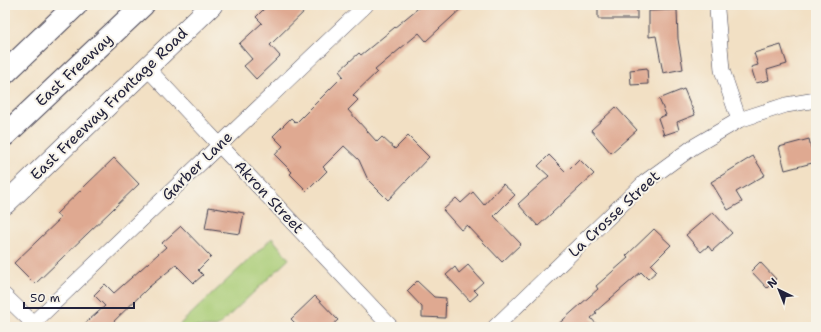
<svg xmlns="http://www.w3.org/2000/svg" width="821" height="332" viewBox="0 0 821 332" font-family="'Shantell Sans',sans-serif">
  <style>
    .green { fill: #a9cc76; stroke: #667758 }
    .building { fill: #dfa991 }
    .lines { fill: none; stroke-linecap: round; stroke-linejoin: round }
    .street-casing { stroke: #413e50; stroke-width: 16 }
    .secondary-casing { stroke: #413e50; stroke-width: 22 }
    .highway-casing { stroke: #413e50; stroke-width: 24 }
    .street { stroke: #fff; stroke-width: 15 }
    .secondary { stroke: #fff; stroke-width: 21 }
    .highway { stroke: #fff; stroke-width: 22 }
    .labels { text-anchor: middle; stroke-width: 4; stroke-linejoin: round; paint-order: stroke }
    .street-label { font-size: 15px; fill: #22223b; stroke: #f7f3e8 }
  </style>
  <rect width="100%" height="100%" fill="#f7f3e8"/>
  <filter id="ink" filterUnits="userSpaceOnUse"><feTurbulence type="fractalNoise" baseFrequency=".025" numOctaves="2"/><feDisplacementMap in="SourceGraphic" scale="8" xChannelSelector="R" yChannelSelector="G"/><feConvolveMatrix kernelMatrix="1 2 1 2 8 2 1 2 1" color-interpolation-filters="sRGB"/></filter>
  <filter id="wash" filterUnits="userSpaceOnUse"><feTurbulence type="fractalNoise" baseFrequency=".012" numOctaves="4" result="noise"/><feDisplacementMap in="SourceGraphic" scale="16" xChannelSelector="R" yChannelSelector="G"/><feGaussianBlur stdDeviation="0.9" result="paint"/><feColorMatrix in="noise" values="0 0 0 0 0 0 0 0 0 0 0 0 0 0 0 0 0 1.4 0 .05"/><feComposite in="paint" operator="in"/></filter>
  <g filter="url(#wash)">
    <rect width="100%" height="100%" fill="#f2e0c4"/>
    <path class="green" d="M 272,238 L 289,259 L 217,327 L 177,327 Z"/>
    <g id="blocks">
      <path class="building" d="M 268,5 L 311,5 L 270,45 L 280,56 L 256,79 L 244,66 L 252,59 L 239,44 L 262,23 L 256,17 Z
        M 422,5 L 465,5 L 426,41 L 419,33 L 375,70 L 377,72 L 353,95 L 358,100 L 348,110 L 377,142 L 382,137 L 395,149 L 408,136 L 429,157 L 388,200 L 368,180 L 359,160 L 344,146 L 323,167 L 327,171 L 307,191 L 290,174 L 292,172 L 275,155 L 283,146 L 273,136 L 291,118 L 296,123 L 343,76 L 339,71 L 359,53 L 361,55 Z
        M 598,5 L 637,5 L 637,19 L 598,19 Z
        M 677,10 L 678,39 L 683,69 L 663,73 L 656,36 L 649,37 L 649,11 Z
        M 781,45 L 787,64 L 767,70 L 769,80 L 756,83 L 751,67 L 758,65 L 754,53 Z
        M 647,68 L 648,84 L 631,85 L 630,70 Z
        M 684,89 L 695,115 L 677,122 L 679,130 L 664,135 L 658,118 L 666,115 L 659,99 Z
        M 616,107 L 637,130 L 611,153 L 591,130 Z
        M 809,139 L 811,148 L 816,147 L 816,162 L 785,170 L 779,147 Z
        M 549,155 L 566,172 L 579,159 L 594,174 L 538,226 L 518,204 L 549,176 L 538,166 Z
        M 753,156 L 765,175 L 736,192 L 742,202 L 728,210 L 711,182 Z
        M 114,158 L 139,184 L 35,284 L 14,263 L 61,218 L 56,214 Z
        M 503,184 L 515,195 L 494,216 L 521,244 L 502,262 L 467,225 L 461,230 L 443,210 L 456,198 L 461,203 L 473,192 L 484,205 Z
        M 209,207 L 244,213 L 240,234 L 205,229 Z
        M 713,212 L 732,233 L 712,251 L 708,246 L 701,252 L 686,235 Z
        M 181,226 L 211,257 L 198,270 L 203,275 L 194,283 L 176,265 L 149,287 L 108,327 L 81,327 L 105,306 L 94,295 L 105,284 L 114,293 L 166,247 L 162,243 Z
        M 654,229 L 671,245 L 651,265 L 657,271 L 648,279 L 641,272 L 595,312 L 597,313 L 591,318 L 599,327 L 555,327 L 598,289 L 596,286 L 628,258 L 626,256 Z
        M 760,262 L 776,279 L 767,288 L 751,271 Z
        M 468,265 L 483,282 L 474,290 L 478,294 L 470,301 L 446,275 L 455,267 L 459,273 Z
        M 417,281 L 434,297 L 446,298 L 445,318 L 422,317 L 422,307 L 407,291 Z
        M 315,296 L 338,320 L 330,327 L 299,327 L 291,319 Z"/>
    </g>
  </g>
  <g filter="url(#ink)">
    <use href="#blocks" fill-opacity="0" stroke="#413e50" stroke-width="1"/>
    <g class="lines">
      <g class="street-casing">
        <path id="street" d="M 718,5 L 717,10 L 722,70 L 739,120
          M 147,68 L 391,327
          M 5,296 L 33,323
          M 29,327 L 366,5
          M 495,327 L 645,182 L 693,147 L 739,120 L 786,105 L 816,100"/>
      </g>
      <g class="secondary-casing">
        <path id="secondary" d="M 5,204 L 212,5"/>
      </g>
      <g class="highway-casing">
        <path id="highway" d="M 5,73 L 76,5
          M 5,135 L 143,5"/>
      </g>
      <use href="#street" class="street"/>
      <use href="#secondary" class="secondary"/>
      <use href="#highway" class="highway"/>
    </g>
  </g>
  <g class="labels">
    <g class="street-label">
      <text transform="translate(74 70) rotate(-43)" y="5">East Freeway</text>
      <text transform="translate(109 104) rotate(-44)" y="5">East Freeway Frontage Road</text>
      <text transform="translate(197 166) rotate(-44)" y="5">Garber Lane</text>
      <text transform="translate(269 197) rotate(47)" y="5">Akron Street</text>
      <text transform="translate(614 214) rotate(-43)" y="5">La Crosse Street</text>
    </g>
  </g>
  <rect width="821" height="332" fill="none" stroke="#f7f3e8" stroke-width="20"/>
  <g transform="translate(779 290) rotate(317)" stroke="#f7f3e8" stroke-width="3" paint-order="stroke">
  <path d="M0-3L7 15L0 10L-7 15Z" fill="#22223b"/>
  <text y="-6" font-size="11" font-weight="bold" text-anchor="middle" fill="#22223b">N</text>
  </g>
  <path d="M24 302v6h110v-6" fill="none" stroke="#22223b" stroke-width="2"/>
  <text x="30" y="302" font-size="12" fill="#22223b" stroke="#f7f3e8" stroke-width="3" paint-order="stroke">50 m</text>
</svg>
